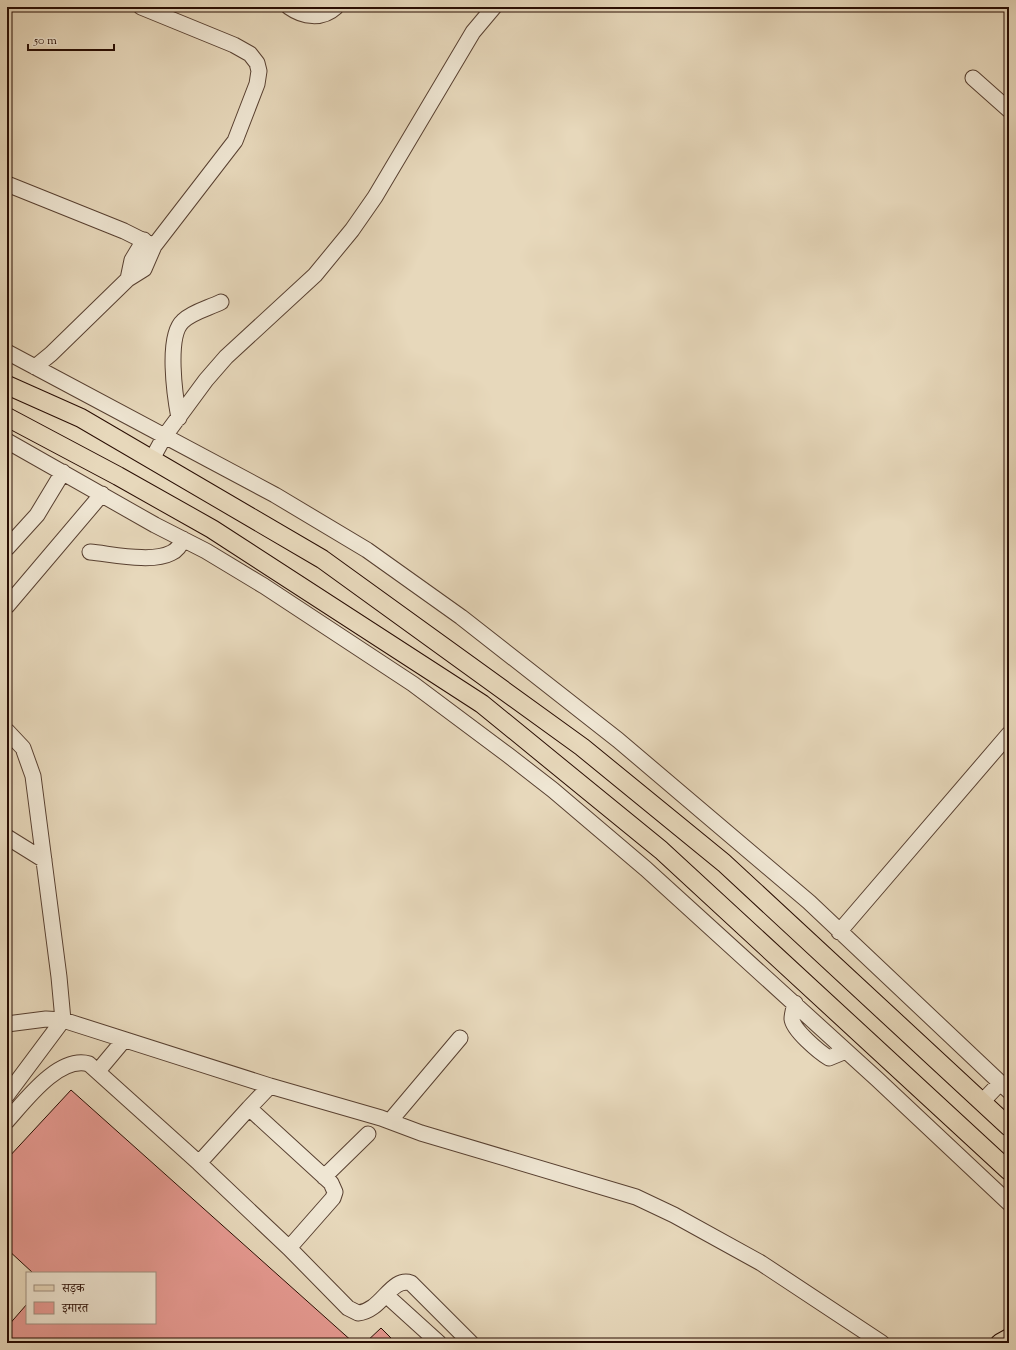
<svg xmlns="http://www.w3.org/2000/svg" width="1016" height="1350" viewBox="0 0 1016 1350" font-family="'Sorts Mill Goudy','Noto Serif Devanagari',serif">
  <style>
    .building { fill: #e69a92; stroke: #290d03 }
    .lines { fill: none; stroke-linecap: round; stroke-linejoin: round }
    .minor-casing { stroke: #584031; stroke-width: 17 }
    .major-casing { stroke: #290d03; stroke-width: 20 }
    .minor { stroke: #efe6d3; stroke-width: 15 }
    .major { stroke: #e7d8bb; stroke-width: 18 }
  </style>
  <rect width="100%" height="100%" fill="#e7d8bb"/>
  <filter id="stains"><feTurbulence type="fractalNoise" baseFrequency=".005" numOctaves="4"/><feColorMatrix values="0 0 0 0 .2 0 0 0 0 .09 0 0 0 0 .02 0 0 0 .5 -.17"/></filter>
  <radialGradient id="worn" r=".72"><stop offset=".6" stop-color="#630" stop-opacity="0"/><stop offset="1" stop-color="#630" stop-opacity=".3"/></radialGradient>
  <path class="building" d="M 71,1090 L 354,1343 L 7,1343 L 7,1327 L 27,1304 L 27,1323 L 155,1323 L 155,1273 L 33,1273 L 7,1249 L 7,1228 L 11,1225 L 11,1212 L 7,1208 L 7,1159 Z
    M 381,1328 L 396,1343 L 365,1343 Z"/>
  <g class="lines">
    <g class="minor-casing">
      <path id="minor" d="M 289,7 C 303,17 322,20 336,7
        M 973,78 L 1009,110
        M 7,184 L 124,231 L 154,246
        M 128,279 L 132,260 L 144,240
        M 7,352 L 275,495 L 367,550 L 461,617 L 618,740 L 809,902 L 1009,1091
        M 35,367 L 51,354 L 128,279 L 144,269 L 154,246 L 235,141 L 257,84 L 259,71 L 257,63 L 250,54 L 234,45 L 141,7
        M 179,418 C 175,397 166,336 183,321 C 192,312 209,308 221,302
        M 7,441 L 155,525 L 206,551 L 264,586 L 413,684 L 508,755 L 553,790 L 646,869 L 877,1079 L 1009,1203
        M 152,459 L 164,437 L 206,380 L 226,357 L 315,275 L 352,230 L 375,197 L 473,32 L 494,7
        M 7,548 L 37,515 L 63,472
        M 90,552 C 112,554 152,563 171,553 C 178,550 180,545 183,539
        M 7,606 L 102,494
        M 7,731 L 23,748 L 33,776 L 59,977 L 63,1020 L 7,1095
        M 7,837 L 44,860
        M 839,932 L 1009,734
        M 795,1003 C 794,1008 792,1014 792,1019 C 793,1030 819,1052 829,1058 L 846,1051
        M 7,1024 L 46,1019 L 63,1020 L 270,1086 L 381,1118 L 421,1133 L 636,1197 L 674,1215 L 761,1263 L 882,1343
        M 98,1071 L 124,1040
        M 982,1102 L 1000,1083
        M 249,1108 L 270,1086
        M 7,1121 C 25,1101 59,1055 89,1064 L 199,1163 L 289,1248 L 348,1308 L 358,1313 C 382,1311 391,1276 411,1283 L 471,1343
        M 390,1121 L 460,1038
        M 199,1163 L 249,1108 L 331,1183 L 335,1192 L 333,1198 L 289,1248
        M 324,1177 L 368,1134
        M 386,1295 L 439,1343"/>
    </g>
    <g class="major-casing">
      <path id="major" d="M 7,385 L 81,418 L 322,559 L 582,747 L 724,863 L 1009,1127
        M 7,417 L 118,476 L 212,529 L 482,704 L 661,850 L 1009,1171
        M 1000,1343 L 1009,1338"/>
    </g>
    <use href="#minor" class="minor"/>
    <use href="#major" class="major"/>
  </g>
  <rect width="1016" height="1350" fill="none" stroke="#e7d8bb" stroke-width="24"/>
  <rect x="8" y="8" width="1000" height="1334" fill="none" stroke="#290d03" stroke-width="2"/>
  <rect x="12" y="12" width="992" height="1326" fill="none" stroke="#290d03"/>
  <rect x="26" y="1272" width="130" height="52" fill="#efe6d3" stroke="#a08f80"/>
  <rect x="34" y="1285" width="20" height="6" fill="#e7d8bb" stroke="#a08f80"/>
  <text x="62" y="1292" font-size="12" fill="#290d03">सड़क</text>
  <rect x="34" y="1302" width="20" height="12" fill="#e69a92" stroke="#a08f80"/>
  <text x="62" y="1312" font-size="12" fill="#290d03">इमारत</text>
  <path d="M28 44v6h86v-6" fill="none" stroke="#290d03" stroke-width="2"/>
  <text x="34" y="44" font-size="12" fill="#290d03" stroke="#efe6d3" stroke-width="3" paint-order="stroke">50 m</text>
  <rect width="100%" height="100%" filter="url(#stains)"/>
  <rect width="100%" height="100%" fill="url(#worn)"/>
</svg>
